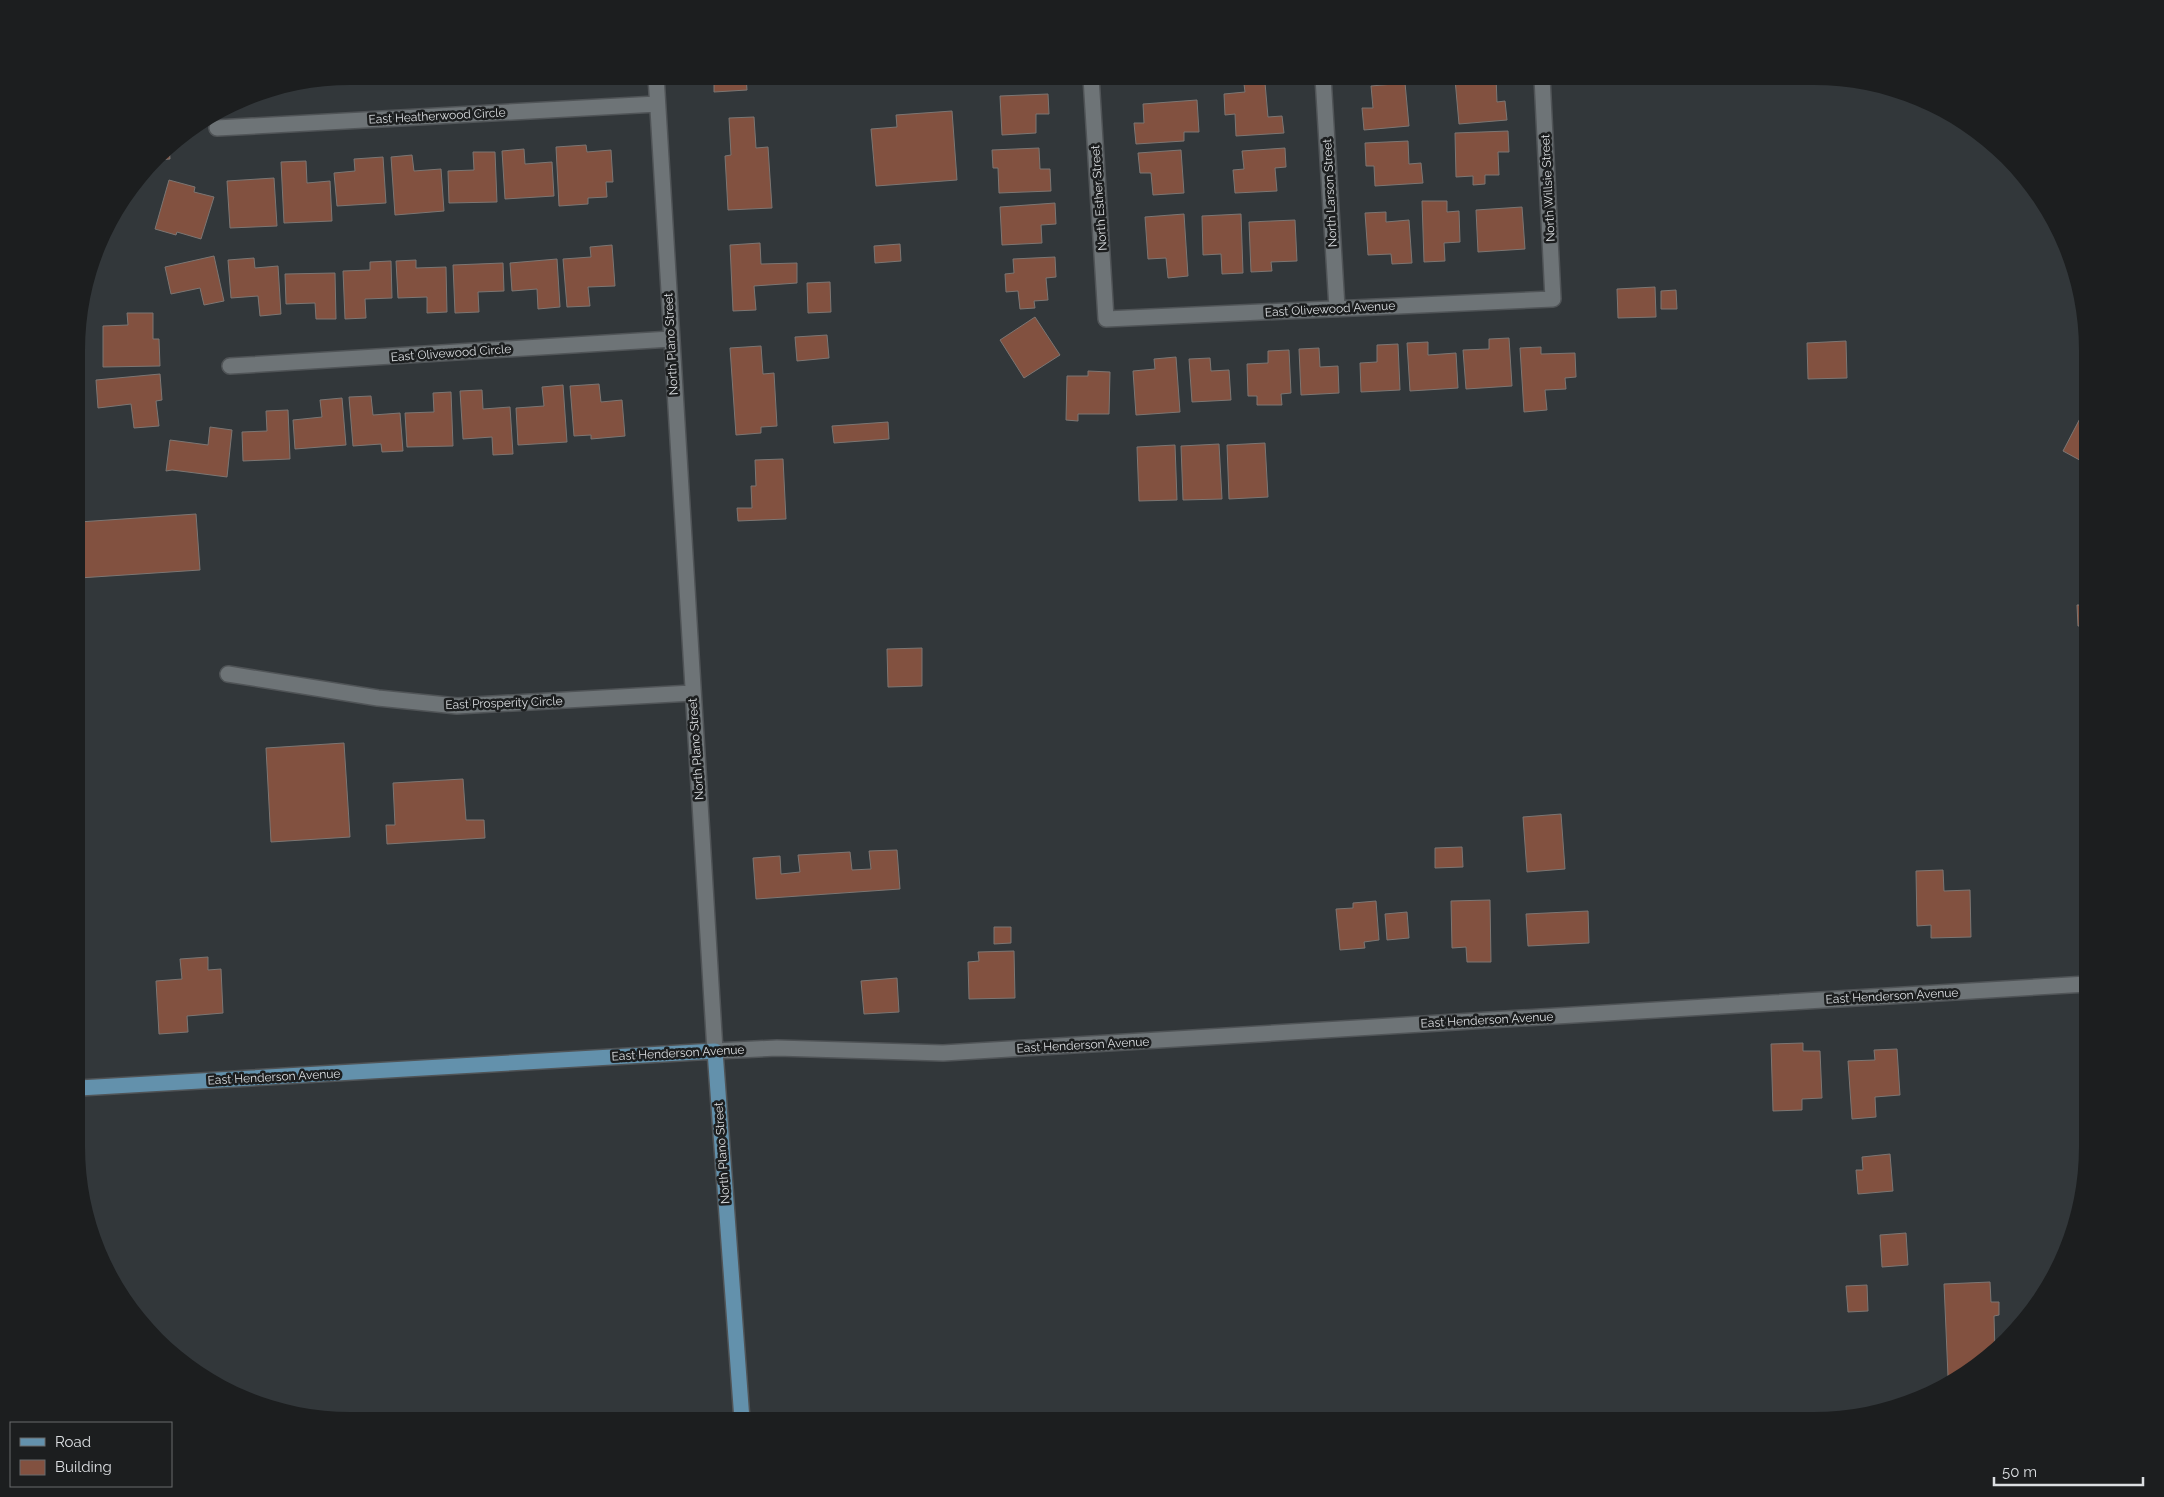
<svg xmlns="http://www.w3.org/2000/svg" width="2164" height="1497" viewBox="0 0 2164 1497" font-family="Raleway,sans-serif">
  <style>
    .building { fill: #825140; stroke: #7c7673 }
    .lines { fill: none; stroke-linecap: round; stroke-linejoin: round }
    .minor-casing { stroke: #505457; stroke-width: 18 }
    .major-casing { stroke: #505457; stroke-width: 18 }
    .minor { stroke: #6e7477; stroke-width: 15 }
    .major { stroke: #6391ac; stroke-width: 15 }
    .labels { text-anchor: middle; stroke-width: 5; stroke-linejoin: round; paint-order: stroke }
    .street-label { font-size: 12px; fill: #dcdfe2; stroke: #1c1e1f }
  </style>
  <rect width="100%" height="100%" fill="#32373a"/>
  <path class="building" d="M 353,76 L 353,81 L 330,81 L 330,80 Z
    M 714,76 L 746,76 L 747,90 L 714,92 Z
    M 981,76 L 1048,77 L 1048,80 L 982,84 Z
    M 1151,77 L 1190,77 L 1151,79 Z
    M 1496,77 L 1497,102 L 1505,101 L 1507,120 L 1459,124 L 1455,79 Z
    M 1265,83 L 1268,117 L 1282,116 L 1284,133 L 1236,136 L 1235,114 L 1225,115 L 1224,94 L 1245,92 L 1244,84 Z
    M 1405,83 L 1409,126 L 1364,130 L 1362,108 L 1373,108 L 1371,86 Z
    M 1048,94 L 1049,114 L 1036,114 L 1036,133 L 1002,135 L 1000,96 Z
    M 1197,100 L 1199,132 L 1184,132 L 1184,141 L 1136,144 L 1134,123 L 1144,123 L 1143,104 Z
    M 952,111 L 957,180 L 876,186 L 871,129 L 897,127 L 896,115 Z
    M 754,117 L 756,148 L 768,147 L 772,208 L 728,210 L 725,156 L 731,155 L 729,118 Z
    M 1508,131 L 1509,152 L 1498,152 L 1499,175 L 1485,175 L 1485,184 L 1473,185 L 1473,176 L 1456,177 L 1455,133 Z
    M 1408,141 L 1409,164 L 1421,163 L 1423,183 L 1375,186 L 1374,166 L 1366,166 L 1365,143 Z
    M 586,145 L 587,152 L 611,150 L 613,182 L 606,182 L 607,197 L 588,198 L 588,204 L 559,206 L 556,147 Z
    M 169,146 L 170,159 L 157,160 Z
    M 1039,148 L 1040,169 L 1050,169 L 1051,191 L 999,193 L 998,168 L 993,168 L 992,150 Z
    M 1285,148 L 1286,167 L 1275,168 L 1277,191 L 1235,193 L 1233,170 L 1244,169 L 1242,151 Z
    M 524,149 L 525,164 L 552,162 L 554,196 L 505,199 L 502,151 Z
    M 1181,150 L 1184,193 L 1153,195 L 1151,173 L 1140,173 L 1138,153 Z
    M 473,152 L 495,152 L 497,202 L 449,203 L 448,171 L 474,170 Z
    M 412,155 L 414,171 L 441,169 L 444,211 L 395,215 L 391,157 Z
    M 383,157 L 386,203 L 337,206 L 334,173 L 355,171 L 354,159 Z
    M 306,161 L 307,183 L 330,181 L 332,221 L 284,223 L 281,162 Z
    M 274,178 L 277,226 L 230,228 L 227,181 Z
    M 169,180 L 195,187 L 194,192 L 214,197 L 201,239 L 177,232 L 176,235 L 155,229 Z
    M 1422,201 L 1447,201 L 1447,212 L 1459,211 L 1460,242 L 1444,243 L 1445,261 L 1424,262 Z
    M 1055,203 L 1056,224 L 1041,225 L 1042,243 L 1002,245 L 1000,207 Z
    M 1522,207 L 1525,249 L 1478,252 L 1476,210 Z
    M 1386,212 L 1386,222 L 1409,220 L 1412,263 L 1392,264 L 1391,254 L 1368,255 L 1365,213 Z
    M 1184,214 L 1188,276 L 1168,278 L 1166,258 L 1148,259 L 1145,217 Z
    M 1241,214 L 1243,273 L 1222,274 L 1221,254 L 1203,255 L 1202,216 Z
    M 1295,220 L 1297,261 L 1271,262 L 1272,271 L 1251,272 L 1249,222 Z
    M 760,243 L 761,264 L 797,263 L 797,283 L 754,286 L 756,310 L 733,311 L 730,245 Z
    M 900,244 L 901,261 L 875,263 L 874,246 Z
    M 612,245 L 615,286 L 588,287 L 590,306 L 567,307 L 563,259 L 591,257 L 590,247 Z
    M 214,256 L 224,301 L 204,305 L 200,288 L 171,294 L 165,267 Z
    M 1055,257 L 1056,277 L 1046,278 L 1048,300 L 1034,301 L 1035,308 L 1020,309 L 1018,291 L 1006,292 L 1005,274 L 1014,273 L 1013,259 Z
    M 254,258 L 255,268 L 278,266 L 281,314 L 260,316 L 258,296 L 231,298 L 228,260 Z
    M 557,259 L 560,307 L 538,309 L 537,289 L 512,291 L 510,263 Z
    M 416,260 L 416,268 L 446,267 L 447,312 L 427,313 L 427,297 L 398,298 L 396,261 Z
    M 391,261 L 392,298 L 365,299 L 366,318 L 345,319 L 343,271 L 370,270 L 370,262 Z
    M 503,263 L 504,291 L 478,292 L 479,312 L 455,313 L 453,265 Z
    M 335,273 L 336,319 L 316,319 L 315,303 L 286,304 L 285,274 Z
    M 830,282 L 831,312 L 808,313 L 807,283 Z
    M 1655,287 L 1656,317 L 1618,318 L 1617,289 Z
    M 1676,290 L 1677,309 L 1661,309 L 1661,291 Z
    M 127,313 L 153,313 L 153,339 L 159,339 L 160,366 L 103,367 L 103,326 L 128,325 Z
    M 1035,317 L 1060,355 L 1024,378 L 1000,340 Z
    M 827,335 L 829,358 L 797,361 L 795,337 Z
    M 1509,338 L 1512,386 L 1466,389 L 1463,350 L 1489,349 L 1489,339 Z
    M 1846,341 L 1847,378 L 1808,379 L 1807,343 Z
    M 1428,342 L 1428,355 L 1456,353 L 1458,388 L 1410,391 L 1407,343 Z
    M 1398,344 L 1400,390 L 1361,392 L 1360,363 L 1377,362 L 1377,345 Z
    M 761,346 L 763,374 L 774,373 L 777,426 L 761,427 L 761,433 L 736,435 L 730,348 Z
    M 1541,347 L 1541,354 L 1575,353 L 1576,377 L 1565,378 L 1566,389 L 1545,390 L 1547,410 L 1524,412 L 1520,348 Z
    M 1319,348 L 1320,367 L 1338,366 L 1339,393 L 1301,395 L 1299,349 Z
    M 1289,350 L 1291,393 L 1281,394 L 1282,405 L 1257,405 L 1257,396 L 1248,396 L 1247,364 L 1268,363 L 1268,351 Z
    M 1176,357 L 1180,412 L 1136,415 L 1133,371 L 1155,369 L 1154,359 Z
    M 1210,358 L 1211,371 L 1229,370 L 1231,400 L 1192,402 L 1189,359 Z
    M 1088,371 L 1110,372 L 1109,414 L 1078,414 L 1078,421 L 1066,420 L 1067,376 L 1088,376 Z
    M 160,374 L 162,400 L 156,401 L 159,426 L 134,428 L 131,404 L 98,408 L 96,380 Z
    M 599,384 L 601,402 L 622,400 L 625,436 L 591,439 L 591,435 L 574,436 L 570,386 Z
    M 563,385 L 567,442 L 518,445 L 516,408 L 544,406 L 542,387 Z
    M 482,390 L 483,409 L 510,407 L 513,454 L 493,455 L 492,437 L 463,439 L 460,391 Z
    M 451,392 L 453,446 L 407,447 L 405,413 L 434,412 L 433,393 Z
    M 371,396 L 373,415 L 400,413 L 403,451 L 382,452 L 381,444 L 353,446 L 349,397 Z
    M 342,398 L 346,445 L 295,449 L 293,420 L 322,417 L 320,400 Z
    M 2086,407 L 2087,408 L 2087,464 L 2063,451 Z
    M 288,410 L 290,459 L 243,461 L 242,432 L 267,431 L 266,411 Z
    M 888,422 L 889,439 L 834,443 L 832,426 Z
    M 210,427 L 232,430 L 227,477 L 172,470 L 166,471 L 170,440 L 208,445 Z
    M 1265,443 L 1268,497 L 1229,499 L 1227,445 Z
    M 1219,444 L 1222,499 L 1183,500 L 1181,446 Z
    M 1175,445 L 1177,500 L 1139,501 L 1137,447 Z
    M 783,459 L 786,519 L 738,521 L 737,508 L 752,508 L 751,486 L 756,486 L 755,460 Z
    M 196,514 L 200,570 L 79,578 L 79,522 Z
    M 2077,605 L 2087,605 L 2087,626 L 2078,626 Z
    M 922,648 L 922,686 L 888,687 L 887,649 Z
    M 2087,693 L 2087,759 L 2084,694 Z
    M 344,743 L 350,837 L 271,842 L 266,748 Z
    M 463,779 L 466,820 L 484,820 L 485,838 L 387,844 L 386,825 L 395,825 L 393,783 Z
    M 1561,814 L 1565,869 L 1527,872 L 1523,817 Z
    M 1462,847 L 1463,867 L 1435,868 L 1435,848 Z
    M 897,850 L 900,889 L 756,899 L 753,858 L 780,856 L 781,874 L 800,872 L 798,855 L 850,852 L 852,870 L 871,869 L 869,851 Z
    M 2084,854 L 2087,854 L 2087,919 L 2086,919 Z
    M 1943,870 L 1944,891 L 1970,890 L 1971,937 L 1931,938 L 1931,925 L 1917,926 L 1916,871 Z
    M 1490,900 L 1491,962 L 1467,962 L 1466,947 L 1452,948 L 1451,901 Z
    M 1376,901 L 1379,940 L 1364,942 L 1365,948 L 1340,950 L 1336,909 L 1353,908 L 1353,903 Z
    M 1588,911 L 1589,943 L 1528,946 L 1526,914 Z
    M 1407,912 L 1409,938 L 1387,940 L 1385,914 Z
    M 994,927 L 1011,927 L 1011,943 L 994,944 Z
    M 1014,951 L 1015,998 L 969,999 L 968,962 L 979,961 L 978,952 Z
    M 208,957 L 208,970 L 221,969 L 223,1013 L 187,1016 L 188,1032 L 159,1034 L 156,981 L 182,979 L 180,959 Z
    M 897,978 L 899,1012 L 864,1014 L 861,981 Z
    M 1803,1043 L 1803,1051 L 1820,1051 L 1822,1098 L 1802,1099 L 1802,1110 L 1773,1111 L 1771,1044 Z
    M 1897,1049 L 1900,1095 L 1875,1097 L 1876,1117 L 1852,1119 L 1848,1061 L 1875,1060 L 1874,1050 Z
    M 1890,1154 L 1893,1191 L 1858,1194 L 1856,1170 L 1863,1170 L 1862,1157 Z
    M 1906,1233 L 1908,1265 L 1882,1267 L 1880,1235 Z
    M 1990,1282 L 1991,1302 L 1999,1302 L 1999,1315 L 1994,1316 L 1995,1352 L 1960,1375 L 1948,1376 L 1944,1284 Z
    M 1867,1285 L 1868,1311 L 1848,1312 L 1846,1286 Z"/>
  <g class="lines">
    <g class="minor-casing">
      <path id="minor" d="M 656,76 L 715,1051 L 777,1048 L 943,1053 L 2087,984
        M 1091,77 L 1106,319 L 1553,299 L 1542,77
        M 1323,77 L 1337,308
        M 217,128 L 657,104
        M 230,366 L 671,339
        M 228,674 L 378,698 L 457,706 L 692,693"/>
    </g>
    <g class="major-casing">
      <path id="major" d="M 79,1088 L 715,1051 L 742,1420"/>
    </g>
    <use href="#minor" class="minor"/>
    <use href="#major" class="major"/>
  </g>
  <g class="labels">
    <g class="street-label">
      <text transform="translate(437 116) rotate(-3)" y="4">East Heatherwood Circle</text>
      <text transform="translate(1548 188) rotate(-93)" y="4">North Willsie Street</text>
      <text transform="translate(1330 193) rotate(-93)" y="4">North Larson Street</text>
      <text transform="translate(1099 198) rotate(-94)" y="4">North Esther Street</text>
      <text transform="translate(1330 309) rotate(-3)" y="4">East Olivewood Avenue</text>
      <text transform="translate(671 344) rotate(-93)" y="4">North Plano Street</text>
      <text transform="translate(451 353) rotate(-4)" y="4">East Olivewood Circle</text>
      <text transform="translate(504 703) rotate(-2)" y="4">East Prosperity Circle</text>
      <text transform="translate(696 749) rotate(-94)" y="4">North Plano Street</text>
      <text transform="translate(1892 996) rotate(-3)" y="4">East Henderson Avenue</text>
      <text transform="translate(1487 1020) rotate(-3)" y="4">East Henderson Avenue</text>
      <text transform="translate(1083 1045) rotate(-3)" y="4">East Henderson Avenue</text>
      <text transform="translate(678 1053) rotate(-3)" y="4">East Henderson Avenue</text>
      <text transform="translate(274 1077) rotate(-3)" y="4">East Henderson Avenue</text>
      <text transform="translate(722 1153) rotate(-94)" y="4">North Plano Street</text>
    </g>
  </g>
  <path d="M0 0H2164V1497H0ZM350 85H1814A265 265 0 0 1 2079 350V1147A265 265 0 0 1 1814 1412H350A265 265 0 0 1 85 1147V350A265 265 0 0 1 350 85Z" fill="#1c1e1f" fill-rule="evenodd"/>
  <rect x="10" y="1422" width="162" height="65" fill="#1c1e1f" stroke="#696b6d"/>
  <rect x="20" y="1438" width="25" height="8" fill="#6391ac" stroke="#696b6d"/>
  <text x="55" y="1447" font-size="15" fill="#dcdfe2">Road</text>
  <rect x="20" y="1460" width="25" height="15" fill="#825140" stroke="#696b6d"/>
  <text x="55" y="1472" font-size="15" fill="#dcdfe2">Building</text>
  <path d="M1994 1477v8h149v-8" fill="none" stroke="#dcdfe2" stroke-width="2.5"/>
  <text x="2002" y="1477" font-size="15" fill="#dcdfe2" stroke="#1c1e1f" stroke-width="4" paint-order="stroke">50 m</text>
</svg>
